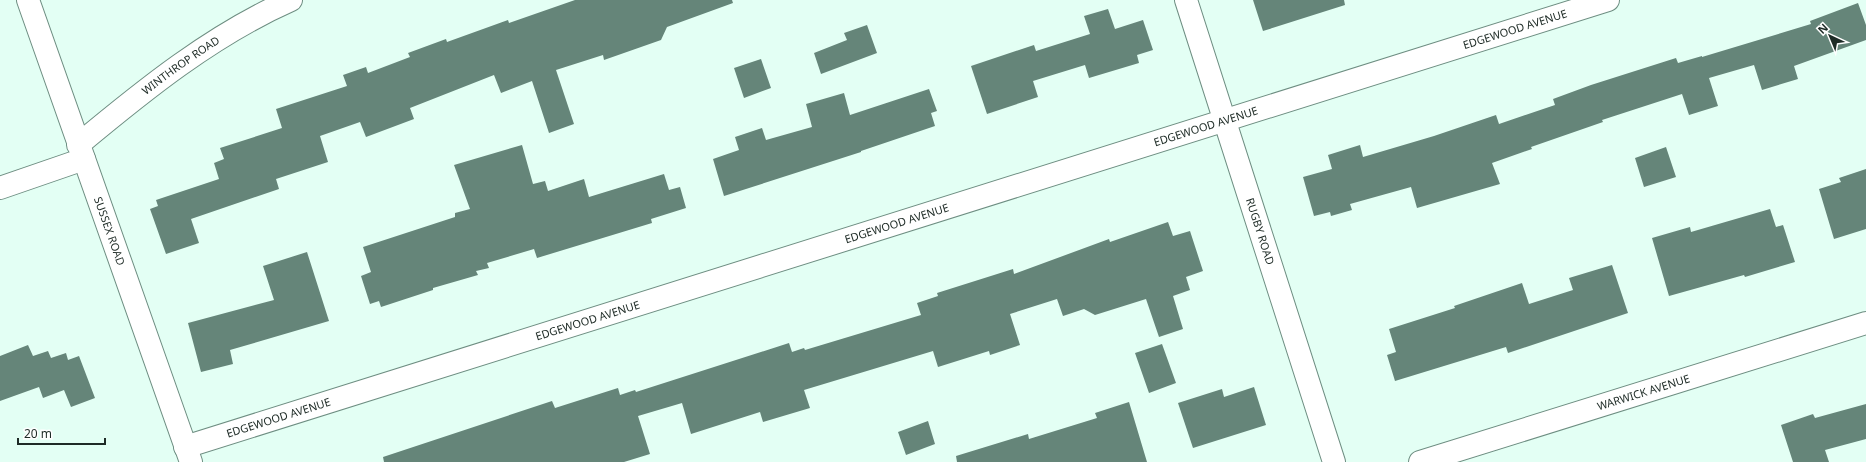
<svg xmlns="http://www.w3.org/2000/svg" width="1866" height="462" viewBox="0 0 1866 462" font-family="'Noto Sans',sans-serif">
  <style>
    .building { fill: #658579 }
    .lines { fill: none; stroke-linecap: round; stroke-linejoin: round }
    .minor-casing { stroke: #6e8e82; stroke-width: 24 }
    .tertiary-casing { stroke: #6e8e82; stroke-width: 24 }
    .minor { stroke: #fff; stroke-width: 22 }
    .tertiary { stroke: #fff; stroke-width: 22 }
    .labels { text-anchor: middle; stroke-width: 4; stroke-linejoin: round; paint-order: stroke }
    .street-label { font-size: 11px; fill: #1e2b26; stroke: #fff }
  </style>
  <rect width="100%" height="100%" fill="#e3fff4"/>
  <path class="building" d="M 575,0 L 732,0 L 733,3 L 667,27 L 661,40 L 604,60 L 603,55 L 556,70 L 574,124 L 549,133 L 532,81 L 501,93 L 494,75 L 410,108 L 414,119 L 366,137 L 360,122 L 320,136 L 328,162 L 276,179 L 279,189 L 191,219 L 199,243 L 166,254 L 150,209 L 158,206 L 156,200 L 219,179 L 214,163 L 224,159 L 220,148 L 282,128 L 276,109 L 347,86 L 343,75 L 366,67 L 368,73 L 410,57 L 408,53 L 446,39 L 447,42 L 508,20 L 509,23 Z
    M 1253,0 L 1344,0 L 1345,5 L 1263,31 Z
    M 1858,3 L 1866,25 L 1866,40 L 1794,66 L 1798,79 L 1762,90 L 1754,65 L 1709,78 L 1718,106 L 1689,115 L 1682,94 L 1602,120 L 1603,122 L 1531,147 L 1532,149 L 1492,163 L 1500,184 L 1417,208 L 1411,187 L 1350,204 L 1352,210 L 1331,216 L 1330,212 L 1314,216 L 1303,177 L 1332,169 L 1328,155 L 1360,145 L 1363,157 L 1434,136 L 1496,115 L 1499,124 L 1555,105 L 1553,99 L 1591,85 L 1676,58 L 1678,63 L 1702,56 L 1702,57 L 1811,24 L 1810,21 Z
    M 1108,9 L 1115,29 L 1143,20 L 1153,50 L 1137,55 L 1139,63 L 1089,78 L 1085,65 L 1033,81 L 1038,97 L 987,114 L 971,66 L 1034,45 L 1036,51 L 1090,34 L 1084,16 Z
    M 867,25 L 877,53 L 821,74 L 814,53 L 847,40 L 844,33 Z
    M 761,59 L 771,88 L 744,98 L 734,68 Z
    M 929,89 L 937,111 L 931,113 L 935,126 L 861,151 L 861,152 L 724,196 L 713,159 L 739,150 L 735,137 L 762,128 L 766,140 L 812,127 L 806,104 L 844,93 L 850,115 Z
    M 522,145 L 533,184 L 545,181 L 548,191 L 584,179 L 589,197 L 664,174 L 669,190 L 680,187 L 686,208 L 651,219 L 652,223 L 537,258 L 534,249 L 487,263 L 489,268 L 476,271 L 478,275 L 433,288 L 433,290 L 381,307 L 379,301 L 370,304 L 361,276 L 371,272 L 363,247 L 455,217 L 455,213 L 470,209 L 454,165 Z
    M 1666,147 L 1676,177 L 1644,187 L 1635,158 Z
    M 1866,169 L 1866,229 L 1834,239 L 1819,189 L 1841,182 L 1839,178 Z
    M 1770,209 L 1776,227 L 1783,225 L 1795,262 L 1745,277 L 1744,275 L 1669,296 L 1652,238 L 1690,227 L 1691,232 Z
    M 1168,222 L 1173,236 L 1190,231 L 1203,271 L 1186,277 L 1190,290 L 1173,296 L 1183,329 L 1159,337 L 1146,299 L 1095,315 L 1084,309 L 1063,316 L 1057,299 L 1010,314 L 1020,345 L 990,355 L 989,351 L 938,367 L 933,351 L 804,390 L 810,408 L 763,422 L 760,412 L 691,434 L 682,403 L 638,416 L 650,454 L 624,462 L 384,462 L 383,457 L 552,401 L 555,408 L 618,388 L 620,395 L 635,390 L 636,392 L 789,343 L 792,352 L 804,348 L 805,350 L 921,315 L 917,303 L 938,296 L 937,293 L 1013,269 L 1014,274 L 1109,239 L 1110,242 Z
    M 307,252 L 329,321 L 230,350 L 233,364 L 201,372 L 188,323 L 274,300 L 263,266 Z
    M 1612,265 L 1628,313 L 1508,353 L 1506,347 L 1395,381 L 1387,355 L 1396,352 L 1389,329 L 1455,308 L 1454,306 L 1522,283 L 1529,304 L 1573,290 L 1569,278 Z
    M 1162,344 L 1176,383 L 1149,393 L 1135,353 Z
    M 28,345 L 33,356 L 48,351 L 51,358 L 66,353 L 68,360 L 79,356 L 95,398 L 71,407 L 64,390 L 43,398 L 39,387 L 0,401 L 0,356 Z
    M 1254,387 L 1266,425 L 1193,448 L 1178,403 L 1222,389 L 1224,397 Z
    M 1129,402 L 1147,462 L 957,462 L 956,456 L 1028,434 L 1029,439 L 1097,418 L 1095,413 Z
    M 1866,404 L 1866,439 L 1825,450 L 1829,462 L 1793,462 L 1781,425 L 1813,414 L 1815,418 Z
    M 928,421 L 935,444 L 906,455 L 898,432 Z"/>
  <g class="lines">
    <g class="minor-casing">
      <g id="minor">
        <path id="s1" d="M 1186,0 L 1334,462"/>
        <path id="s2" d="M 78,145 C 144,90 212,35 291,0"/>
        <path d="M 0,188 L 84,159"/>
        <path id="s3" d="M 185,447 L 1608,0"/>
        <path id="s4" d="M 1420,462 L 1866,323"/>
      </g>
    </g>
    <g class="tertiary-casing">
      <g id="tertiary">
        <path id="s5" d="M 28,0 L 191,462"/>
      </g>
    </g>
    <use href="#minor" class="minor"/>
    <use href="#tertiary" class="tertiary"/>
  </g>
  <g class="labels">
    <g class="street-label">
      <text dy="4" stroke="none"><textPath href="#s3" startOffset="1394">EDGEWOOD AVENUE</textPath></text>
      <text dy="4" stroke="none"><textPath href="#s2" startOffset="130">WINTHROP ROAD</textPath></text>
      <text dy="4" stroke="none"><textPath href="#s3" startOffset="1070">EDGEWOOD AVENUE</textPath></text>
      <text dy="4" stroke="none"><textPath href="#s3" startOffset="746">EDGEWOOD AVENUE</textPath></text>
      <text dy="4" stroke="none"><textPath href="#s5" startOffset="245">SUSSEX ROAD</textPath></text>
      <text dy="4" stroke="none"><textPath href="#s1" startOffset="243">RUGBY ROAD</textPath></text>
      <text dy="4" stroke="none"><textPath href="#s3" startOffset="422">EDGEWOOD AVENUE</textPath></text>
      <text dy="4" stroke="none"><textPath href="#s4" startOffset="234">WARWICK AVENUE</textPath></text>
      <text dy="4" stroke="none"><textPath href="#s3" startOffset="98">EDGEWOOD AVENUE</textPath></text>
    </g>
  </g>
  <g transform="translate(1830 36) rotate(316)" stroke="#ffffff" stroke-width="3" paint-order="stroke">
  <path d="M0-3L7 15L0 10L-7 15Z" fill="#1e2b26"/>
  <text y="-6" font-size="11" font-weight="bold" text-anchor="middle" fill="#1e2b26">N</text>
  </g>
  <path d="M18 438v6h87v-6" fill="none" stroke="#1e2b26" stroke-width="2"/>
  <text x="24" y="438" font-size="12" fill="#1e2b26" stroke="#ffffff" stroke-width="3" paint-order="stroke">20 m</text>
</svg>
